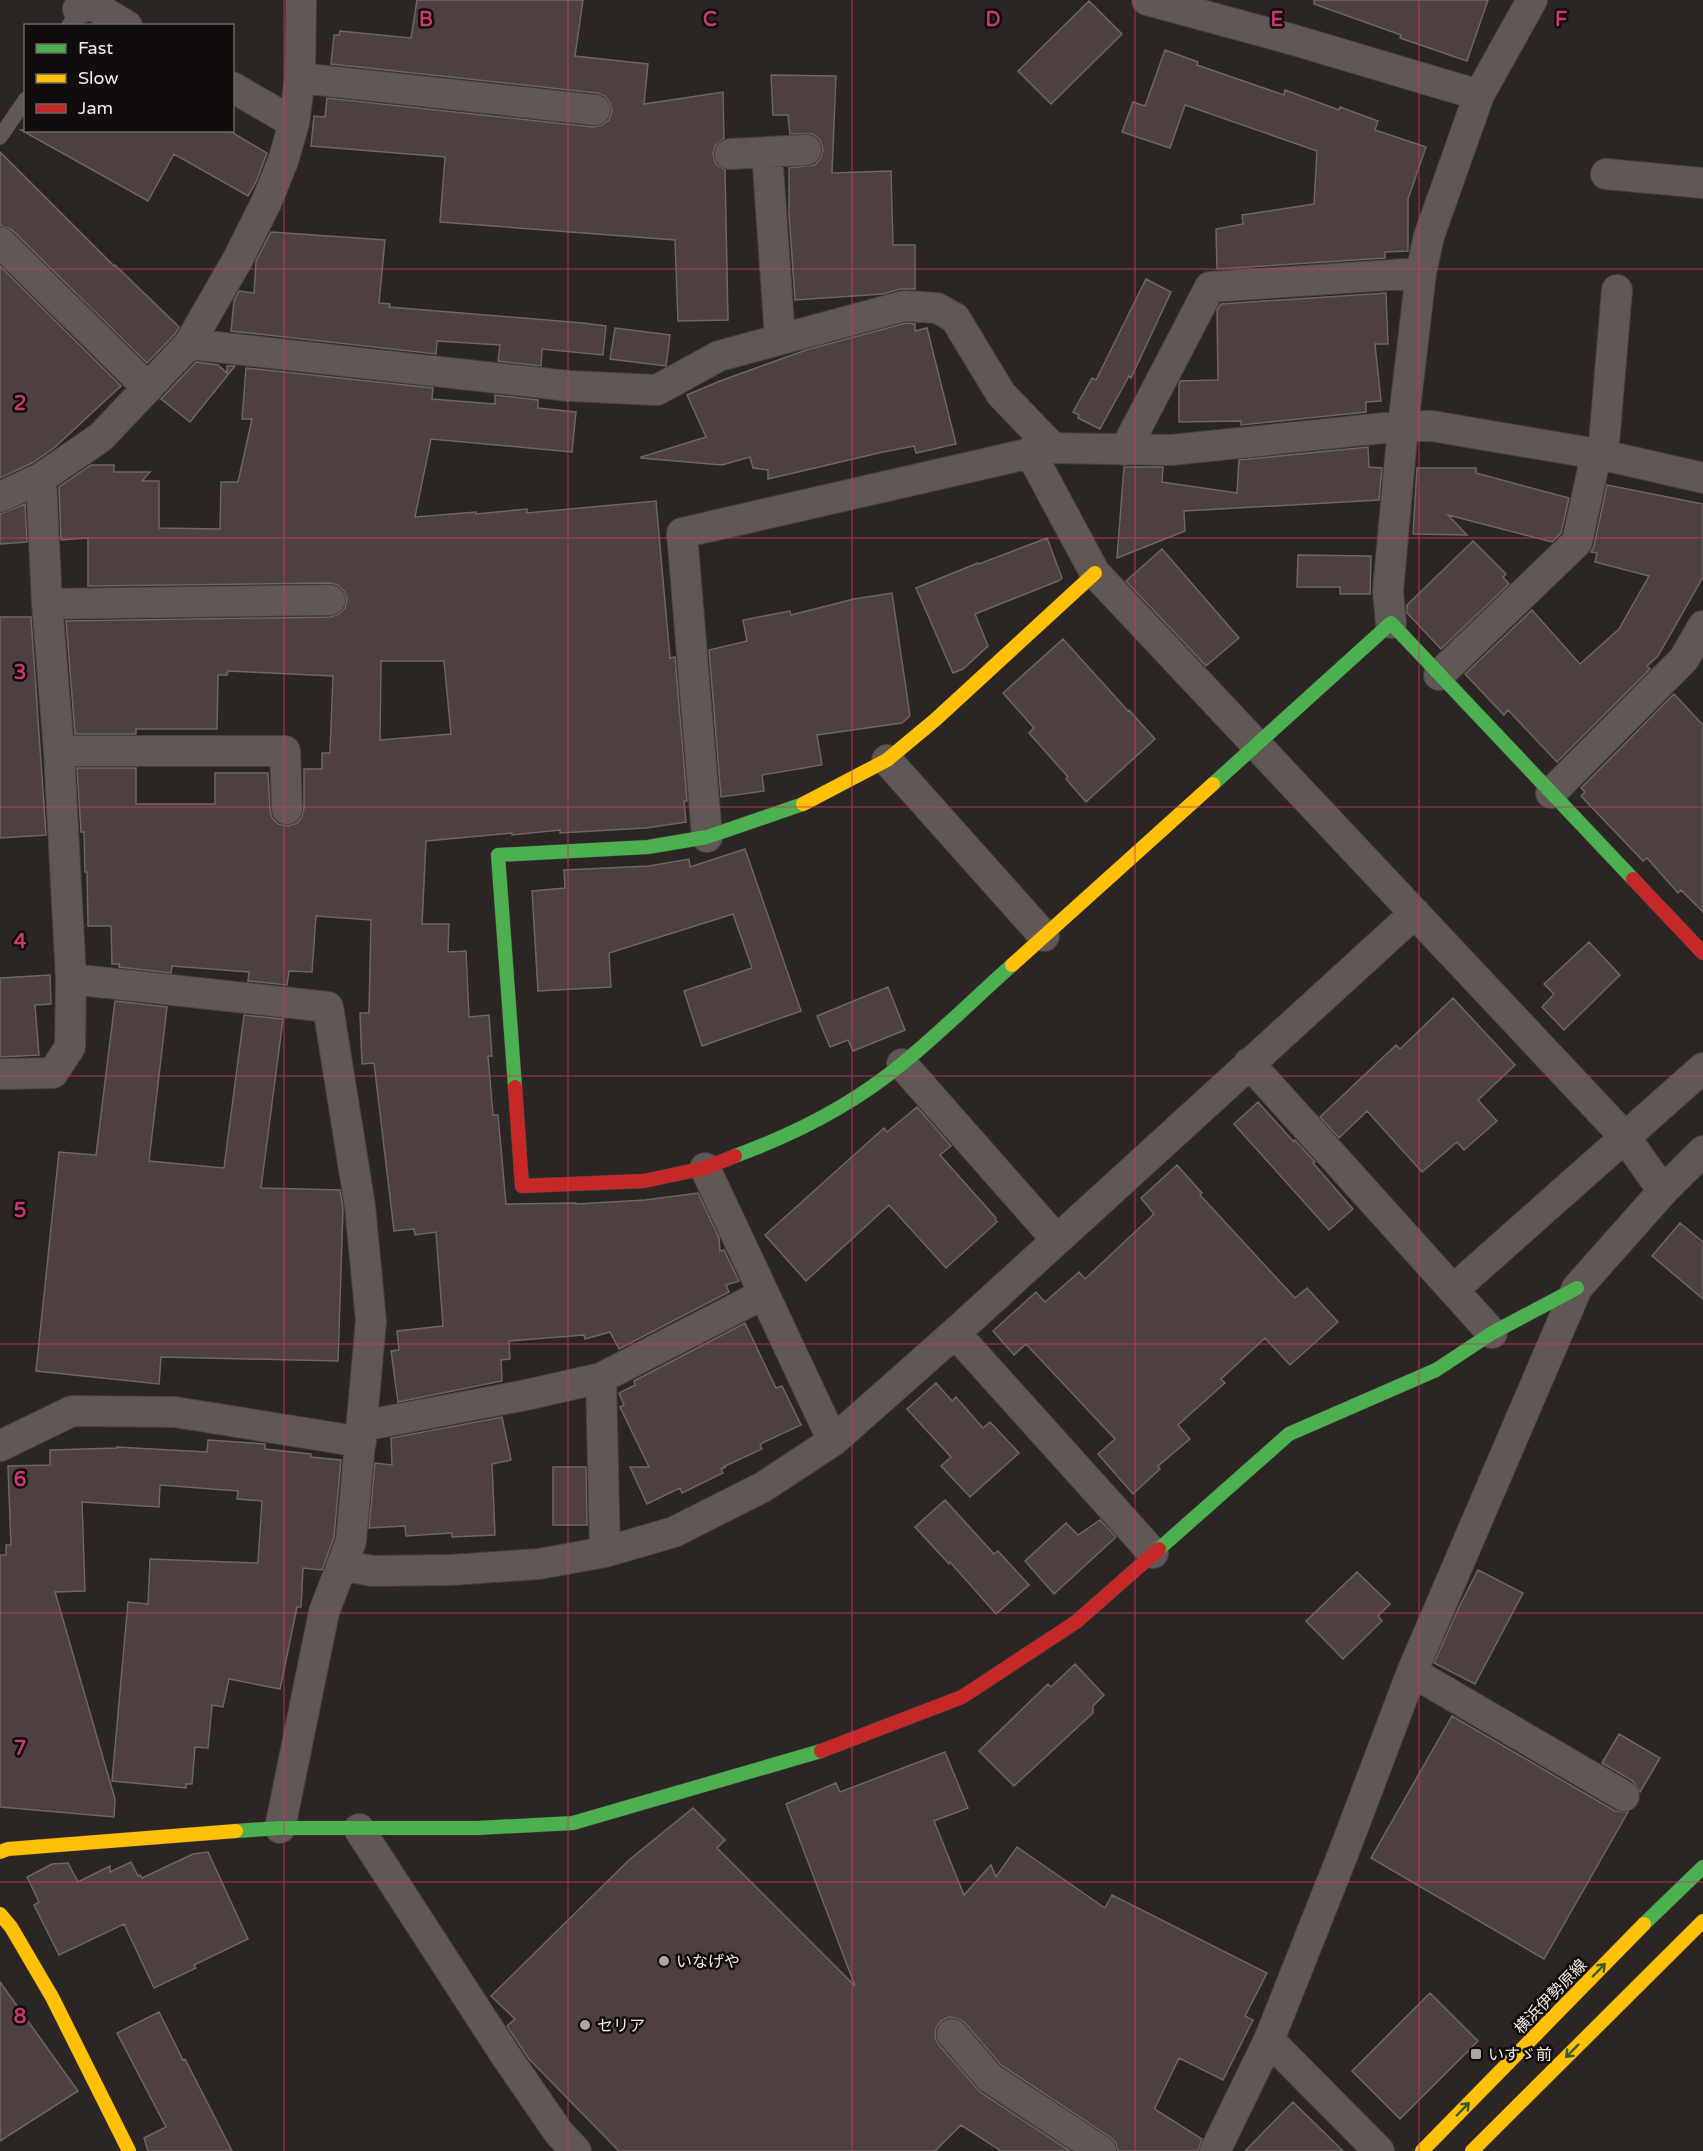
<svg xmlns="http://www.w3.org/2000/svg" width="1703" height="2151" viewBox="0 0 1703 2151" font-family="'Varela Round','Noto Sans JP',sans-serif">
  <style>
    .building { fill: #4e403f; stroke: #6b6565; stroke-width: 1.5; fill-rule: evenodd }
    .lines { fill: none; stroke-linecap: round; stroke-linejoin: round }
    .lane-casing { stroke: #464140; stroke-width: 16 }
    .street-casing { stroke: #464140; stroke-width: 32 }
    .fast-casing { stroke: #464140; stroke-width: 15 }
    .slow-casing { stroke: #464140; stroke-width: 15 }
    .jam-casing { stroke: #464140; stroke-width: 15 }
    .lane { stroke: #615856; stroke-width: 15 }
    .street { stroke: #615856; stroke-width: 30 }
    .fast { stroke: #4caf50; stroke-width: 14 }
    .slow { stroke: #ffc107; stroke-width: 14 }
    .jam { stroke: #c62828; stroke-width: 14 }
    .oneway { stroke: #2f5e2e }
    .grid { fill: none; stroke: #c93870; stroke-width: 1.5; stroke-opacity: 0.55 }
    .poi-dot { fill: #aca5a4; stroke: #120d0d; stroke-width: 2 }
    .labels { text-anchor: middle; stroke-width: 5; stroke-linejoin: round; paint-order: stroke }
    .poi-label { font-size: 16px; fill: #f1eae9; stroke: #120d0d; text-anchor: start }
    .street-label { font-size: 16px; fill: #f1eae9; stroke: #120d0d }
    .grid-label { font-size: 20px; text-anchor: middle; font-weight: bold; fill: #c93870; stroke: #120d0d; stroke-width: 5; stroke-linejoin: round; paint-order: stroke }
  </style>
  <rect width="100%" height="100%" fill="#2b2524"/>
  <path class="building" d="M 417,0 L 583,0 L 575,56 L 648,64 L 644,104 L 723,92 L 724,138 L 715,146 L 713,154 L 716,164 L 725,170 L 728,320 L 678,321 L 675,240 L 440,222 L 445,157 L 311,146 L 314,116 L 325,117 L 327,98 L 593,127 L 602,125 L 609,120 L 612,111 L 610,103 L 605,96 L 597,93 L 331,64 L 334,35 L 339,35 L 340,31 L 411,38 Z
    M 1314,0 L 1488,0 L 1467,61 L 1400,38 L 1401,35 L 1314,4 Z
    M 1089,1 L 1122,34 L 1051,104 L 1018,71 Z
    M 1165,50 L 1198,62 L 1197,65 L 1284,95 L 1285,90 L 1339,110 L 1340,107 L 1378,121 L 1375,130 L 1426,147 L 1408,199 L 1408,251 L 1385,252 L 1385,258 L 1217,269 L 1216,229 L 1243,224 L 1242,215 L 1314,204 L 1317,151 L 1185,105 L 1170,148 L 1122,132 L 1133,102 L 1145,106 Z
    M 771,75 L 836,76 L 832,173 L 891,171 L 893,245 L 915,245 L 915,289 L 900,289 L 883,294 L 795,300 L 789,214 L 789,168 L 815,165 L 821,158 L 823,149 L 820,140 L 813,134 L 790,134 L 788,115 L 773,115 Z
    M 21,130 L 228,130 L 267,153 L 256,182 L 248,196 L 174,154 L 148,201 Z
    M 0,152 L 114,266 L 115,265 L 179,327 L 175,334 L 147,363 L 12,230 L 0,225 Z
    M 271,232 L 385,240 L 379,303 L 390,304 L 389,307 L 583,323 L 606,326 L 603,355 L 542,349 L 541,366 L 498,361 L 500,345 L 437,341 L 436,354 L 231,331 L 234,301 L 239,291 L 254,293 L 256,261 Z
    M 0,266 L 121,386 L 54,448 L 32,463 L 0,478 Z
    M 1146,279 L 1171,292 L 1131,378 L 1129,376 L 1100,429 L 1078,418 L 1079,415 L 1073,412 L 1092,378 L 1096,380 Z
    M 1386,293 L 1388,344 L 1375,344 L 1381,401 L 1366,402 L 1366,412 L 1241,425 L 1241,421 L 1179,422 L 1179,385 L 1180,381 L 1218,380 L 1217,310 L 1221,304 Z
    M 906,323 L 915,324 L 915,331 L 927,328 L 956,444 L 916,453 L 914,446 L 883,452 L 768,479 L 768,470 L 753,468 L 750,457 L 722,465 L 641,458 L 641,457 L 706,437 L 687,395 L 720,381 L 806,350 Z
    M 615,328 L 670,335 L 666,366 L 610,359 Z
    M 196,362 L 218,365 L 227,373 L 227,366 L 235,366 L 190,422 L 161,399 Z
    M 246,368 L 433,388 L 432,399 L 495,404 L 495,395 L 538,400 L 538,408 L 576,412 L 572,452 L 431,439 L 415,517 L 476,512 L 476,514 L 527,509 L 527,513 L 656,501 L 670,658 L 675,657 L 687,801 L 684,801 L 686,822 L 646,828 L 560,833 L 560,830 L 512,835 L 512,833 L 426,841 L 422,924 L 449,924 L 448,952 L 466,951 L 469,1017 L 489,1015 L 492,1056 L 488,1056 L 493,1115 L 498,1115 L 506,1204 L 576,1203 L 576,1204 L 645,1200 L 698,1193 L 719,1238 L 720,1251 L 724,1250 L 739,1281 L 726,1285 L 729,1292 L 619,1349 L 610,1332 L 585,1339 L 584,1335 L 509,1341 L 510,1359 L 501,1360 L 502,1381 L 398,1402 L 391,1351 L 399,1350 L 397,1331 L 443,1326 L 436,1232 L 415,1235 L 414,1229 L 394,1231 L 374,1063 L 362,1064 L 360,1013 L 369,1013 L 371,920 L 316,916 L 312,972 L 289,971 L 287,985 L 248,981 L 249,972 L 172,966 L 171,973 L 119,967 L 119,964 L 112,964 L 111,926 L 88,926 L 87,872 L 85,872 L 84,832 L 81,832 L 77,768 L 136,768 L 136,804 L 215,804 L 215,773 L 268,773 L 270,810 L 272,818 L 278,824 L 288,826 L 297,823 L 302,817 L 304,808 L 304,769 L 322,769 L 322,753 L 330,753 L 333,676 L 228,671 L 227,675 L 218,675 L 217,729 L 136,729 L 136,734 L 75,734 L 66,621 L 330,617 L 339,614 L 345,608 L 347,599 L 344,591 L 338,585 L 330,583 L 88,586 L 88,538 L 61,540 L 59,487 L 91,465 L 114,465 L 114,472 L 150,472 L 142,481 L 159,481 L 159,528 L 220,529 L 221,482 L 238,482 L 252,419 L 242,419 ZM 381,661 L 444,661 L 451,734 L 380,740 Z
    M 1368,447 L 1369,467 L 1382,468 L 1379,500 L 1184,511 L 1185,531 L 1117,558 L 1124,467 L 1163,467 L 1162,482 L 1237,493 L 1239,460 Z
    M 1417,468 L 1476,468 L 1476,473 L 1569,498 L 1561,533 L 1552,542 L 1448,515 L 1467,535 L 1413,534 Z
    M 1607,485 L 1703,504 L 1703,577 L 1658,656 L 1647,666 L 1650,669 L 1557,762 L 1508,710 L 1504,715 L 1465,674 L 1532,610 L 1580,664 L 1619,629 L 1649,576 L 1595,562 L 1597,553 L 1591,552 L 1594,546 Z
    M 25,504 L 27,542 L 0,544 L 0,514 Z
    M 1047,538 L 1062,578 L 1058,581 L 975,614 L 988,646 L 963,669 L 953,673 L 916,588 L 978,563 L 979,564 Z
    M 1473,541 L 1506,574 L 1503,577 L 1509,584 L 1441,649 L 1407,613 L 1407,605 Z
    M 1162,549 L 1239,638 L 1206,666 L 1126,581 Z
    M 1298,555 L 1371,556 L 1370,594 L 1340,594 L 1340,587 L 1297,587 Z
    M 892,593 L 910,716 L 902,723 L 817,735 L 822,765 L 762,775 L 764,791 L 721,797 L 709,650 L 747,641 L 743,620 L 790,611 L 791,615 L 854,599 Z
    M 0,617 L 31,617 L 46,835 L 0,838 Z
    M 1063,639 L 1128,711 L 1129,710 L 1155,739 L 1086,802 L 1066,779 L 1068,777 L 1029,733 L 1034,728 L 1003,693 Z
    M 1674,694 L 1703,725 L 1703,912 L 1681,890 L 1678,893 L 1647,858 L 1643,861 L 1581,796 L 1585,792 L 1581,788 Z
    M 745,849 L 801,1011 L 702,1046 L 684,991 L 752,968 L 733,914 L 609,953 L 611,987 L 538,991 L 532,891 L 565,888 L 564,870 L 649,866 L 689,859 L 690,867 Z
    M 1589,942 L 1620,975 L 1564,1030 L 1542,1007 L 1554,994 L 1544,984 Z
    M 50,975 L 51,1004 L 35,1005 L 39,1055 L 0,1057 L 0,978 Z
    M 888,987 L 905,1030 L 853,1051 L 848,1040 L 830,1047 L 817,1016 Z
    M 1453,998 L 1515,1065 L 1478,1100 L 1497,1121 L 1464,1150 L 1457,1142 L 1422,1172 L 1367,1111 L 1339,1138 L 1320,1117 L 1396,1045 L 1400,1049 Z
    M 115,1001 L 167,1007 L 149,1161 L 224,1168 L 244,1015 L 283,1019 L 261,1188 L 340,1190 L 343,1208 L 338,1361 L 161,1357 L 159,1384 L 36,1371 L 59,1152 L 96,1155 Z
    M 1258,1102 L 1294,1142 L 1295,1140 L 1315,1162 L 1313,1163 L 1353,1209 L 1329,1230 L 1234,1124 Z
    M 917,1107 L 951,1146 L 940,1155 L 996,1218 L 995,1219 L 997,1222 L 946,1268 L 889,1205 L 806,1281 L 765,1235 L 884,1128 L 887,1132 Z
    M 1177,1165 L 1202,1193 L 1200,1195 L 1295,1298 L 1307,1288 L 1338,1322 L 1290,1365 L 1265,1338 L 1221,1379 L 1225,1383 L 1178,1425 L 1190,1439 L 1158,1466 L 1160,1469 L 1133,1494 L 1098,1454 L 1115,1439 L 1026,1344 L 1014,1355 L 993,1331 L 1036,1292 L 1045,1302 L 1079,1272 L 1085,1279 L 1154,1214 L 1141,1198 Z
    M 1680,1223 L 1703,1242 L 1703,1299 L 1652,1256 Z
    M 745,1323 L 776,1388 L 782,1386 L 801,1425 L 762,1443 L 760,1445 L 762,1449 L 723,1467 L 726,1467 L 721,1469 L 723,1473 L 682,1493 L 680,1488 L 647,1504 L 630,1467 L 649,1467 L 620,1407 L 624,1405 L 619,1393 L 635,1385 L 634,1381 Z
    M 936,1383 L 952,1401 L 956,1397 L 983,1428 L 990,1422 L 1019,1453 L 970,1497 L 941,1466 L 951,1457 L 907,1409 Z
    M 502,1417 L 511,1460 L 492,1464 L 495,1535 L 452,1537 L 452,1533 L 406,1536 L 405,1526 L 369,1528 L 375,1463 L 392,1465 L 391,1438 Z
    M 208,1440 L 265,1444 L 265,1449 L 311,1454 L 311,1457 L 341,1460 L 334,1537 L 322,1570 L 303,1568 L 301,1607 L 297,1607 L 280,1689 L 229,1679 L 223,1707 L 212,1705 L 208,1748 L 195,1747 L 192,1784 L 186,1784 L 186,1788 L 112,1781 L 128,1602 L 148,1604 L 150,1559 L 258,1563 L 262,1501 L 237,1499 L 238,1491 L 160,1485 L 159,1507 L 82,1502 L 85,1591 L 55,1592 L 115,1799 L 114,1817 L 0,1807 L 0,1555 L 6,1555 L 6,1545 L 11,1545 L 8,1466 L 50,1465 L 50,1450 L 117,1448 L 117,1447 L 207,1452 Z
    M 553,1467 L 586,1467 L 587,1525 L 553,1525 Z
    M 945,1500 L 994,1554 L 998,1551 L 1029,1585 L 996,1614 L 950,1562 L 949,1564 L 915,1527 Z
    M 1100,1520 L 1116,1537 L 1054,1594 L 1025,1561 L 1066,1523 L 1078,1535 Z
    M 1478,1570 L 1523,1593 L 1475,1684 L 1434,1663 L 1460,1605 Z
    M 1357,1572 L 1390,1604 L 1378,1616 L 1382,1621 L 1343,1659 L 1306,1621 Z
    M 1075,1664 L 1104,1695 L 1093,1706 L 1093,1713 L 1014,1786 L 979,1751 L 1048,1684 L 1051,1687 Z
    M 1452,1716 L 1615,1811 L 1628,1812 L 1544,1959 L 1371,1858 Z
    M 1619,1734 L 1660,1758 L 1640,1792 L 1633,1781 L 1602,1763 Z
    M 945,1752 L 968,1808 L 934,1821 L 964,1895 L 991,1865 L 996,1877 L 1017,1847 L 1105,1908 L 1112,1895 L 1267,1973 L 1245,2016 L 1253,2020 L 1223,2080 L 1179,2058 L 1155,2108 L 1156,2110 L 1202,2139 L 1198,2151 L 1118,2151 L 1116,2143 L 1110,2137 L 1001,2065 L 965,2023 L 957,2018 L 949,2017 L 941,2021 L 936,2028 L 935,2037 L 939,2045 L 980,2092 L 1070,2151 L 1001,2151 L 961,2125 L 935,2151 L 619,2151 L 529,2059 L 507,2026 L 515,2019 L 491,1996 L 629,1860 L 693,1808 L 725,1840 L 717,1848 L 855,1986 L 786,1804 L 836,1783 L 840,1792 Z
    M 208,1852 L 248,1939 L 194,1965 L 196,1968 L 154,1988 L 124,1924 L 59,1955 L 34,1905 L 39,1902 L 27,1877 L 52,1864 L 68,1863 L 78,1882 L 110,1866 L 110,1872 L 131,1862 L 138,1876 L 140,1875 L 142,1878 L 193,1854 Z
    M 0,1982 L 78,2091 L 0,2141 Z
    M 1430,1993 L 1478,2041 L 1400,2119 L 1352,2071 Z
    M 159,2012 L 183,2060 L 185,2059 L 232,2151 L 148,2151 L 144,2138 L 166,2127 L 117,2033 Z
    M 1293,2102 L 1343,2151 L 1245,2151 Z"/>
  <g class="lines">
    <g class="lane-casing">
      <path id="lane" d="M 69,26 L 78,9
        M 0,137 L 26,99"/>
    </g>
    <g class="street-casing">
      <path id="street" d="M 1147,0 L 1294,40 L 1479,95
        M 78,9 L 91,4 L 127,26
        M 300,78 L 595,110
        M 232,87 L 294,123
        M 767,152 L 780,338
        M 730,154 L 806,150
        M 1606,174 L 1703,183
        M 0,242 L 148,388
        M 189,344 L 569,386 L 657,390 L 719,356 L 904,306 L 937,308 L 955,318 L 1001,394 L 1053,448
        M 1125,450 L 1210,287 L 1421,273
        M 1030,452 L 1095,573 L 1625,1137 L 1663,1191
        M 1603,455 L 1617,290
        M 0,497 L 41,478 L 101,437 L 189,344 L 238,259 L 266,203 L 283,161 L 294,123 L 300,78 L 301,0
        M 47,604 L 330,600
        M 1391,623 L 1388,591 L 1403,426 L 1421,273 L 1429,236 L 1479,95 L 1532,0
        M 1439,675 L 1577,542 L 1596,455
        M 59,751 L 285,751 L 287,809
        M 887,760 L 1044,936
        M 1551,793 L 1684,659 L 1703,626
        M 707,837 L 682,533 L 1053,448 L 1171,450 L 1403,426 L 1432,426 L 1603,455 L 1703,478
        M 71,979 L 328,1007 L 360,1206 L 371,1321 L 351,1541 L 324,1612 L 280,1828
        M 1249,1063 L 1492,1333
        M 902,1064 L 1057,1240
        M 0,1074 L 53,1073 L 70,1047 L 71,979 L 59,751 L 47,604 L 41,478
        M 705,1168 L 833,1441
        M 1453,1290 L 1703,1068
        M 955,1333 L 1153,1553
        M 601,1378 L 605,1552
        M 362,1426 L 526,1395 L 601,1378 L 764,1294
        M 0,1446 L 72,1411 L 175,1412 L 361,1442
        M 342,1565 L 372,1571 L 450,1570 L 539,1564 L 605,1552 L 674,1532 L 763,1487 L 833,1441 L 955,1333 L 1415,913
        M 1412,1672 L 1624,1796
        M 359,1829 L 508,2059 L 559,2133 L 576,2151
        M 952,2034 L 990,2078 L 1101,2151
        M 1269,2040 L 1379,2151
        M 1215,2151 L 1269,2040 L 1343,1854 L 1412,1672 L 1577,1288 L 1663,1191 L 1703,1151"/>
    </g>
    <g class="fast-casing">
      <path id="fast" d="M 1213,784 L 1391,623 L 1633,879
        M 515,1087 L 498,855 L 648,847 L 707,837 L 803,804
        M 735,1156 C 795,1134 854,1104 903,1063 C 941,1032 976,997 1012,965
        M 1159,1549 L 1289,1434 L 1436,1370 L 1492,1333 L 1577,1288
        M 236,1831 L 280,1828 L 477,1828 L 573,1823 L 821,1751
        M 1644,1924 L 1703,1867"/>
    </g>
    <g class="slow-casing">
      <path id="slow" d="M 803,804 L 887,760 L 935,720 L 1095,573
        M 1012,965 L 1213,784
        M 0,1852 L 8,1849 L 236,1831
        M 0,1914 L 11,1927 L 52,1997 L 129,2151
        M 1422,2151 L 1644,1924
        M 1472,2151 L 1703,1921"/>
    </g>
    <g class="jam-casing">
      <path id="jam" d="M 1633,879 L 1703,953
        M 515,1087 L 522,1186 L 644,1181 L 705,1168 L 735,1156
        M 821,1751 L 962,1697 L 1076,1622 L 1159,1549"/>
    </g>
    <use href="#lane" class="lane"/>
    <use href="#street" class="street"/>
    <use href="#fast" class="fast"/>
    <use href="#slow" class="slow"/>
    <use href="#jam" class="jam"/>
  </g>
  <defs><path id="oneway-shaft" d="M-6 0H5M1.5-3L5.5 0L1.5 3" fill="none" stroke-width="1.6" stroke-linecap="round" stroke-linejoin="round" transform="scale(1.5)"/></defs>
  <g class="oneway">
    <use href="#oneway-shaft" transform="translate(1599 1970) rotate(-46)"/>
    <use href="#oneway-shaft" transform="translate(1572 2051) rotate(135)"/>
    <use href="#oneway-shaft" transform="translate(1463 2109) rotate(-46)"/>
  </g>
  <path class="grid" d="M 284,0 L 284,2151M 568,0 L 568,2151M 852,0 L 852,2151M 1135,0 L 1135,2151M 1419,0 L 1419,2151M 0,269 L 1703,269M 0,538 L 1703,538M 0,807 L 1703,807M 0,1076 L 1703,1076M 0,1344 L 1703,1344M 0,1613 L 1703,1613M 0,1882 L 1703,1882"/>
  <g class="poi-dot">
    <circle cx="664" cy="1961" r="6"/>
    <circle cx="585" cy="2025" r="6"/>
    <rect x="1470" y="2048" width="12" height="12" rx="3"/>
  </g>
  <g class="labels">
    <g class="poi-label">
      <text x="676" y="1967">いなげや</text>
      <text x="597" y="2031">セリア</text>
      <text x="1488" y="2060">いすゞ前</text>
    </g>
    <g class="street-label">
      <text transform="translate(1550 1996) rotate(-46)" y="6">横浜伊勢原線</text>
    </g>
  </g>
  <g class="grid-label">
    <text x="426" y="26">B</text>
    <text x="710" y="26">C</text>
    <text x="993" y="26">D</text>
    <text x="1277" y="26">E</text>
    <text x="1561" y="26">F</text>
    <text x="20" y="410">2</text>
    <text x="20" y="679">3</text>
    <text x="20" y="948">4</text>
    <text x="20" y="1217">5</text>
    <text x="20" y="1486">6</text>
    <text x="20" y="1755">7</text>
    <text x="20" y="2023">8</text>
  </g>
  <rect x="24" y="24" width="210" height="108" fill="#120d0d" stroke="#6b6565" stroke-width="1.5"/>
  <rect x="36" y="44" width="30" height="9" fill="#4caf50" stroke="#6b6565" stroke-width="1.5"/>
  <text x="78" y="54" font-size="18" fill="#f1eae9">Fast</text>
  <rect x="36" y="74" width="30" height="9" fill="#ffc107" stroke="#6b6565" stroke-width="1.5"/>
  <text x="78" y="84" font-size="18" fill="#f1eae9">Slow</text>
  <rect x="36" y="104" width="30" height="9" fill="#c62828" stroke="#6b6565" stroke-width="1.5"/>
  <text x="78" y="114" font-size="18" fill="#f1eae9">Jam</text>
</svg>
